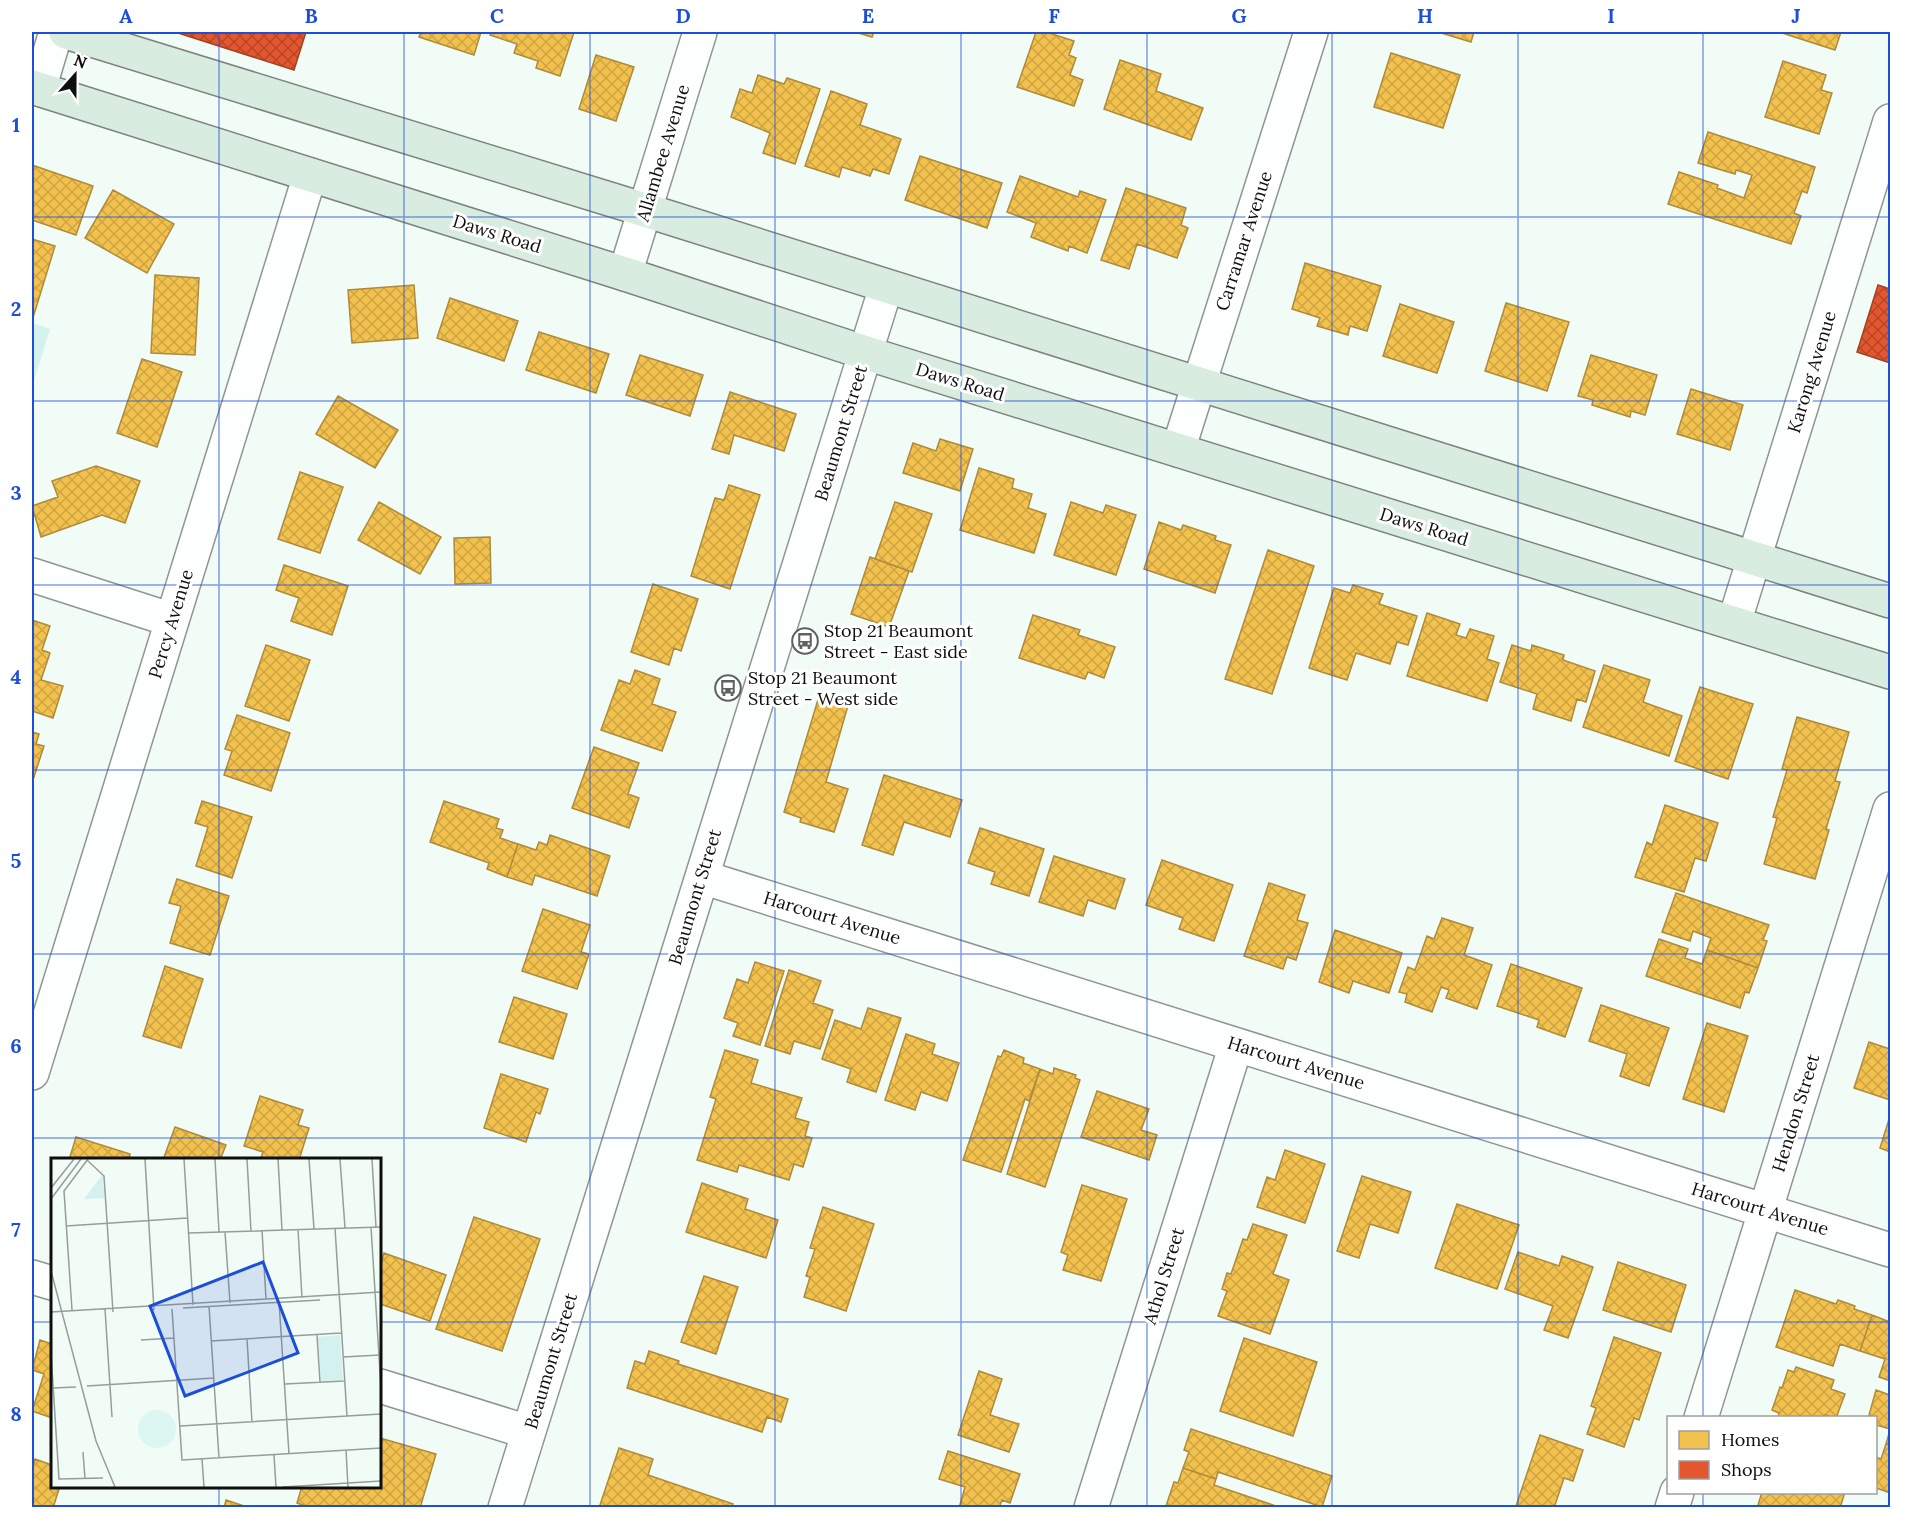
<svg xmlns="http://www.w3.org/2000/svg" width="1922" height="1539" viewBox="0 0 1922 1539" font-family="Lora,serif">
  <style>
    .grass { fill: #d2f1ef }
    .homes { fill: url(#homes-cross-hatch); stroke: #ae8b3b; stroke-width: 1.5 }
    .shops { fill: url(#shops-cross-hatch); stroke: #a44124; stroke-width: 1.5 }
    .lines { fill: none; stroke-linecap: round; stroke-linejoin: round }
    .minor-casing { stroke: #919592; stroke-width: 36 }
    .major-casing { stroke: #7e8280; stroke-width: 36 }
    .minor { stroke: #fdfffe; stroke-width: 33 }
    .major { stroke: #d8eddf; stroke-width: 33 }
    .grid { fill: none; stroke: #1d4ed8; stroke-width: 1.5; stroke-opacity: 0.55 }
    .labels { text-anchor: middle; stroke-width: 6; stroke-linejoin: round; paint-order: stroke }
    .street-label { font-size: 18px; fill: #0e0e0e; stroke: #fff }
    .poi-label { font-size: 18px; fill: #0e0e0e; stroke: #fff; text-anchor: start }
    .inset-road { fill: none; stroke: #979d99; stroke-width: 1.5 }
    .view { fill: #1d4ed8; fill-opacity: 0.15; stroke: #1d4ed8; stroke-width: 3 }
    .inset-edge { fill: none; stroke: #0e0e0e; stroke-width: 3 }
    .neatline { fill: none; stroke: #1d4ed8; stroke-width: 2 }
    .grid-label { font-size: 20px; text-anchor: middle; font-weight: bold; fill: #1d4ed8 }
  </style>
  <defs>
    <pattern id="homes-cross-hatch" width="8" height="8" patternUnits="userSpaceOnUse" patternTransform="scale(1.5)"><rect width="8" height="8" fill="#f2c14e"/><path d="M0 0l8 8M0 8l8-8" fill="none" stroke="#cea543"/></pattern>
    <pattern id="shops-cross-hatch" width="8" height="8" patternUnits="userSpaceOnUse" patternTransform="scale(1.5)"><rect width="8" height="8" fill="#e4572e"/><path d="M0 0l8 8M0 8l8-8" fill="none" stroke="#b74626"/></pattern>
  </defs>
  <rect width="100%" height="100%" fill="#f2fcf6"/>
  <path class="grass" d="M 32,323 L 50,329 L 32,387 Z"/>
  <path class="homes" d="M 421,32 L 481,32 L 474,55 L 419,37 Z
    M 491,32 L 574,32 L 560,76 L 536,68 L 538,61 L 514,53 L 517,44 L 490,35 Z
    M 855,32 L 874,32 L 872,37 Z
    M 1036,32 L 1046,32 L 1074,41 L 1069,55 L 1076,58 L 1070,75 L 1083,80 L 1074,106 L 1017,87 Z
    M 1438,32 L 1474,32 L 1471,42 Z
    M 1779,32 L 1841,32 L 1835,50 Z
    M 1391,53 L 1460,75 L 1443,128 L 1374,107 Z
    M 596,55 L 634,67 L 616,121 L 579,109 Z
    M 1120,60 L 1161,74 L 1156,91 L 1203,108 L 1191,140 L 1104,109 Z
    M 1783,61 L 1826,75 L 1821,90 L 1832,93 L 1819,134 L 1765,117 Z
    M 758,75 L 784,84 L 787,78 L 820,89 L 795,164 L 763,153 L 770,133 L 731,117 L 740,89 L 752,93 Z
    M 831,91 L 867,104 L 860,125 L 901,139 L 889,174 L 873,169 L 870,176 L 842,167 L 839,177 L 805,166 Z
    M 1708,132 L 1815,167 L 1807,193 L 1802,191 L 1794,213 L 1801,216 L 1791,244 L 1668,204 L 1679,172 L 1718,185 L 1717,188 L 1744,198 L 1752,175 L 1736,170 L 1735,174 L 1698,163 Z
    M 920,156 L 1002,183 L 987,228 L 905,200 Z
    M 32,165 L 93,186 L 76,235 L 32,220 Z
    M 1020,176 L 1078,197 L 1080,191 L 1106,200 L 1087,253 L 1069,246 L 1068,251 L 1031,237 L 1036,223 L 1007,212 Z
    M 1126,188 L 1186,208 L 1181,225 L 1188,228 L 1177,258 L 1137,244 L 1129,269 L 1101,260 Z
    M 113,190 L 174,224 L 147,273 L 85,238 Z
    M 32,239 L 55,246 L 32,321 Z
    M 1305,263 L 1381,286 L 1367,331 L 1350,326 L 1348,335 L 1317,326 L 1320,318 L 1292,309 Z
    M 155,275 L 199,278 L 195,355 L 151,353 Z
    M 414,285 L 418,338 L 352,343 L 348,290 Z
    M 450,298 L 518,321 L 504,361 L 437,338 Z
    M 1506,303 L 1569,322 L 1547,391 L 1485,371 Z
    M 1400,304 L 1454,322 L 1437,373 L 1383,356 Z
    M 539,332 L 609,354 L 596,393 L 526,370 Z
    M 640,355 L 703,375 L 690,416 L 626,395 Z
    M 1591,355 L 1657,375 L 1645,415 L 1631,411 L 1630,417 L 1592,405 L 1593,400 L 1578,396 Z
    M 142,359 L 182,372 L 157,447 L 117,433 Z
    M 1691,389 L 1743,405 L 1730,450 L 1677,434 Z
    M 730,392 L 796,414 L 784,451 L 734,435 L 729,454 L 712,449 Z
    M 338,396 L 398,430 L 375,468 L 316,434 Z
    M 940,439 L 973,449 L 960,491 L 903,473 L 913,443 L 936,451 Z
    M 96,466 L 140,481 L 125,523 L 102,515 L 41,537 L 32,506 L 58,497 L 52,481 Z
    M 979,468 L 1014,479 L 1012,488 L 1032,494 L 1028,508 L 1046,514 L 1034,553 L 960,530 Z
    M 300,472 L 343,487 L 320,553 L 278,539 Z
    M 729,485 L 760,495 L 730,589 L 691,576 L 715,498 L 724,500 Z
    M 379,502 L 441,537 L 420,574 L 358,540 Z
    M 895,502 L 932,514 L 912,572 L 875,559 Z
    M 1071,502 L 1103,513 L 1106,505 L 1136,515 L 1116,575 L 1054,555 Z
    M 1159,522 L 1181,530 L 1183,525 L 1216,536 L 1215,540 L 1231,545 L 1215,593 L 1144,569 Z
    M 490,537 L 491,583 L 455,584 L 454,538 Z
    M 1268,550 L 1314,566 L 1272,694 L 1225,679 Z
    M 870,557 L 909,571 L 889,627 L 851,614 Z
    M 284,565 L 348,586 L 332,635 L 291,621 L 299,598 L 276,590 Z
    M 653,584 L 698,599 L 681,651 L 674,648 L 669,665 L 631,652 Z
    M 1353,585 L 1383,594 L 1379,604 L 1417,616 L 1408,645 L 1397,642 L 1390,664 L 1356,653 L 1347,680 L 1309,668 L 1334,588 L 1350,593 Z
    M 1427,613 L 1460,624 L 1456,635 L 1466,638 L 1470,629 L 1494,636 L 1487,659 L 1499,663 L 1487,701 L 1407,676 Z
    M 1033,615 L 1080,630 L 1078,635 L 1115,647 L 1104,678 L 1088,672 L 1085,679 L 1019,658 Z
    M 32,620 L 50,626 L 42,650 L 50,653 L 41,680 L 63,686 L 53,718 L 32,711 Z
    M 266,645 L 310,660 L 289,721 L 245,706 Z
    M 1512,645 L 1531,651 L 1532,645 L 1564,655 L 1563,660 L 1595,671 L 1586,702 L 1577,699 L 1571,721 L 1533,709 L 1537,694 L 1500,682 Z
    M 1604,665 L 1650,680 L 1643,702 L 1682,716 L 1669,756 L 1583,727 Z
    M 635,670 L 660,679 L 652,704 L 676,712 L 662,751 L 601,730 L 619,680 L 630,684 Z
    M 1700,687 L 1753,704 L 1728,779 L 1675,761 Z
    M 820,693 L 849,702 L 826,782 L 848,789 L 834,832 L 800,822 L 801,818 L 784,812 Z
    M 237,715 L 290,733 L 271,791 L 224,775 L 232,751 L 225,749 Z
    M 1797,717 L 1849,732 L 1835,781 L 1840,782 L 1826,829 L 1829,830 L 1815,879 L 1764,864 L 1777,818 L 1773,817 L 1787,770 L 1782,769 Z
    M 32,732 L 39,734 L 36,744 L 44,746 L 33,780 L 32,779 Z
    M 594,747 L 639,763 L 628,794 L 639,798 L 629,828 L 572,808 Z
    M 884,775 L 962,800 L 950,837 L 904,822 L 893,855 L 862,845 Z
    M 202,801 L 252,817 L 232,878 L 196,866 L 208,827 L 195,823 Z
    M 444,801 L 499,819 L 496,828 L 503,830 L 500,838 L 518,844 L 507,877 L 487,869 L 489,863 L 430,842 Z
    M 1665,805 L 1718,823 L 1706,861 L 1695,858 L 1684,892 L 1635,877 L 1647,842 L 1652,845 Z
    M 980,828 L 1044,849 L 1029,896 L 991,884 L 995,872 L 968,863 Z
    M 550,835 L 610,856 L 597,896 L 535,875 L 532,885 L 507,877 L 518,844 L 536,850 L 539,842 L 547,845 Z
    M 1054,856 L 1125,879 L 1115,909 L 1088,900 L 1083,916 L 1039,902 Z
    M 1162,860 L 1233,885 L 1214,941 L 1179,929 L 1183,918 L 1146,905 Z
    M 177,879 L 229,896 L 210,955 L 170,943 L 181,906 L 169,903 Z
    M 1269,883 L 1305,895 L 1297,920 L 1308,923 L 1296,960 L 1287,957 L 1283,969 L 1244,956 Z
    M 1676,893 L 1769,925 L 1763,940 L 1767,941 L 1758,968 L 1707,950 L 1711,938 L 1693,931 L 1690,941 L 1662,932 Z
    M 543,909 L 590,925 L 581,952 L 589,954 L 577,989 L 522,971 Z
    M 1442,918 L 1473,928 L 1464,955 L 1492,965 L 1477,1009 L 1446,998 L 1449,990 L 1441,987 L 1432,1012 L 1405,1002 L 1407,994 L 1399,992 L 1408,967 L 1415,970 L 1427,936 L 1434,939 Z
    M 1335,930 L 1402,953 L 1389,993 L 1353,981 L 1349,993 L 1319,982 Z
    M 1659,939 L 1688,949 L 1685,958 L 1702,964 L 1707,950 L 1758,968 L 1749,993 L 1745,992 L 1740,1008 L 1646,976 Z
    M 755,962 L 784,971 L 760,1045 L 733,1036 L 738,1023 L 724,1018 L 737,979 L 748,983 Z
    M 1511,964 L 1582,988 L 1565,1037 L 1537,1027 L 1539,1020 L 1497,1006 Z
    M 165,966 L 203,979 L 181,1048 L 143,1036 Z
    M 789,970 L 821,981 L 813,1003 L 833,1010 L 820,1049 L 794,1041 L 790,1054 L 765,1046 Z
    M 514,997 L 567,1014 L 553,1059 L 499,1042 Z
    M 1601,1005 L 1669,1028 L 1649,1086 L 1620,1076 L 1627,1054 L 1589,1041 Z
    M 868,1008 L 901,1018 L 876,1092 L 847,1082 L 851,1069 L 822,1059 L 835,1020 L 861,1029 Z
    M 1707,1023 L 1748,1036 L 1724,1112 L 1683,1099 Z
    M 906,1034 L 935,1044 L 932,1054 L 959,1063 L 947,1101 L 921,1092 L 915,1110 L 885,1100 Z
    M 1869,1042 L 1890,1049 L 1890,1100 L 1854,1088 Z
    M 725,1050 L 758,1060 L 751,1083 L 802,1098 L 795,1118 L 809,1122 L 805,1136 L 812,1138 L 803,1167 L 794,1164 L 789,1180 L 739,1165 L 737,1172 L 697,1160 L 716,1099 L 710,1097 Z
    M 1004,1050 L 1024,1058 L 1023,1063 L 1040,1069 L 1029,1101 L 1025,1099 L 1001,1172 L 963,1160 L 998,1056 L 1001,1057 Z
    M 1054,1068 L 1076,1075 L 1075,1078 L 1080,1080 L 1045,1187 L 1007,1174 L 1040,1069 L 1053,1074 Z
    M 501,1074 L 548,1089 L 540,1114 L 536,1112 L 526,1142 L 484,1128 Z
    M 1097,1091 L 1149,1109 L 1141,1130 L 1157,1135 L 1149,1160 L 1081,1137 Z
    M 260,1096 L 303,1110 L 298,1125 L 309,1128 L 299,1160 L 260,1160 L 263,1152 L 244,1146 Z
    M 1890,1116 L 1890,1152 L 1880,1148 Z
    M 175,1127 L 226,1145 L 220,1160 L 163,1160 Z
    M 76,1137 L 130,1154 L 129,1160 L 69,1160 Z
    M 1285,1150 L 1325,1164 L 1305,1223 L 1257,1207 L 1267,1177 L 1275,1180 Z
    M 1362,1176 L 1411,1192 L 1398,1233 L 1370,1224 L 1359,1258 L 1337,1251 Z
    M 702,1183 L 748,1199 L 745,1209 L 778,1220 L 766,1258 L 686,1232 Z
    M 1082,1185 L 1127,1199 L 1101,1281 L 1063,1270 L 1068,1255 L 1061,1252 Z
    M 1457,1204 L 1519,1225 L 1497,1289 L 1435,1268 Z
    M 823,1207 L 874,1224 L 846,1311 L 804,1297 L 810,1277 L 806,1276 L 815,1249 L 810,1248 Z
    M 474,1217 L 540,1239 L 502,1351 L 436,1329 Z
    M 1253,1224 L 1287,1235 L 1273,1274 L 1289,1280 L 1270,1334 L 1218,1316 L 1227,1291 L 1222,1289 L 1227,1273 L 1231,1274 L 1243,1239 L 1247,1240 Z
    M 1518,1252 L 1559,1266 L 1562,1256 L 1593,1267 L 1568,1338 L 1544,1330 L 1553,1306 L 1505,1289 Z
    M 384,1253 L 446,1275 L 430,1321 L 380,1304 L 380,1266 Z
    M 1618,1262 L 1686,1285 L 1671,1332 L 1603,1310 Z
    M 704,1276 L 738,1287 L 716,1354 L 681,1342 Z
    M 1795,1290 L 1836,1304 L 1838,1300 L 1855,1306 L 1854,1309 L 1872,1315 L 1860,1351 L 1840,1344 L 1833,1366 L 1776,1347 Z
    M 1872,1315 L 1890,1322 L 1890,1381 L 1879,1377 L 1885,1359 L 1860,1351 Z
    M 1614,1337 L 1661,1353 L 1639,1420 L 1634,1418 L 1624,1447 L 1587,1434 L 1596,1408 L 1591,1406 Z
    M 1244,1338 L 1317,1362 L 1293,1436 L 1220,1411 Z
    M 40,1340 L 52,1344 L 52,1418 L 32,1411 L 44,1374 L 32,1370 Z
    M 649,1351 L 679,1361 L 678,1364 L 788,1399 L 781,1422 L 767,1417 L 762,1432 L 627,1388 L 635,1361 L 645,1364 Z
    M 1796,1367 L 1834,1380 L 1831,1389 L 1845,1394 L 1836,1418 L 1825,1415 L 1824,1418 L 1778,1418 L 1779,1413 L 1772,1410 L 1780,1387 L 1782,1388 L 1788,1370 L 1794,1372 Z
    M 979,1371 L 1002,1379 L 990,1415 L 1019,1424 L 1009,1452 L 958,1435 Z
    M 1876,1390 L 1890,1395 L 1890,1429 L 1876,1425 L 1876,1418 L 1869,1415 Z
    M 1191,1429 L 1332,1476 L 1322,1507 L 1218,1472 L 1216,1479 L 1183,1468 L 1189,1452 L 1184,1450 Z
    M 1890,1430 L 1890,1445 L 1886,1444 Z
    M 1540,1435 L 1583,1450 L 1573,1481 L 1564,1478 L 1554,1508 L 1521,1508 L 1516,1506 Z
    M 380,1438 L 436,1454 L 420,1508 L 311,1508 L 297,1503 L 302,1486 L 380,1486 Z
    M 1886,1444 L 1890,1445 L 1890,1493 L 1876,1488 L 1876,1457 L 1881,1459 Z
    M 619,1448 L 653,1459 L 648,1475 L 733,1504 L 731,1508 L 599,1508 Z
    M 948,1451 L 1020,1474 L 1010,1503 L 1002,1500 L 999,1508 L 959,1508 L 965,1487 L 939,1479 Z
    M 35,1459 L 52,1465 L 52,1486 L 60,1486 L 53,1508 L 32,1508 L 32,1469 Z
    M 1183,1468 L 1216,1479 L 1214,1485 L 1282,1508 L 1171,1508 L 1166,1506 L 1174,1482 L 1178,1483 Z
    M 1762,1492 L 1845,1492 L 1840,1508 L 1757,1508 Z
    M 226,1500 L 250,1508 L 224,1508 Z"/>
  <path class="shops" d="M 175,32 L 306,32 L 294,70 Z
    M 1878,285 L 1890,289 L 1890,363 L 1857,352 Z"/>
  <g class="lines">
    <g class="minor-casing">
      <path id="minor" d="M 39,89 L 56,32
        M 625,274 L 700,32
        M 1178,450 L 1311,32
        M 32,575 L 172,620
        M 1734,623 L 1890,121
        M 702,877 L 1890,1250
        M 32,1073 L 310,175
        M 32,1277 L 52,1283
        M 380,1386 L 528,1432
        M 1701,1418 L 1890,809
        M 505,1508 L 886,287
        M 1091,1508 L 1236,1045
        M 1672,1508 L 1677,1492"/>
    </g>
    <g class="major-casing">
      <path id="major" d="M 66,32 L 645,210 L 1890,601
        M 32,87 L 625,274 L 866,353 L 1890,672"/>
    </g>
    <use href="#minor" class="minor"/>
    <use href="#major" class="major"/>
  </g>
  <path class="grid" d="M 219,32 L 219,1160M 404,32 L 404,1508M 590,32 L 590,1508M 775,32 L 775,1508M 961,32 L 961,1508M 1147,32 L 1147,1508M 1332,32 L 1332,1508M 1518,32 L 1518,1508M 1703,32 L 1703,1418M 32,217 L 1890,217M 32,401 L 1890,401M 32,585 L 1890,585M 32,770 L 1890,770M 32,954 L 1890,954M 32,1138 L 1890,1138M 32,1322 L 52,1322M 380,1322 L 1890,1322M 219,1486 L 219,1508M 1703,1492 L 1703,1508"/>
  <defs>
    <g id="bus-ring" transform="scale(1.35)"><circle r="9.5" fill="#fff" stroke="#5e615f" stroke-width="1.5"/><path d="M-5-6H5V4H4V6H2V4H-2V6H-4V4H-5ZM-3.5-4V0h7V-4ZM-3.5 1.2v1.5H-2V1.2ZM2 1.2v1.5H3.5V1.2Z" fill="#5e615f"/></g>
  </defs>
  <g fill-rule="evenodd">
    <use href="#bus-ring" x="805" y="641"/>
    <use href="#bus-ring" x="728" y="688"/>
  </g>
  <g class="labels">
    <g class="street-label">
      <text transform="translate(663 153) rotate(-73)" y="6">Allambee Avenue</text>
      <text transform="translate(497 234) rotate(17)" y="6">Daws Road</text>
      <text transform="translate(1244 241) rotate(-72)" y="6">Carramar Avenue</text>
      <text transform="translate(1812 372) rotate(-73)" y="6">Karong Avenue</text>
      <text transform="translate(960 382) rotate(17)" y="6">Daws Road</text>
      <text transform="translate(841 433) rotate(-73)" y="6">Beaumont Street</text>
      <text transform="translate(1424 527) rotate(17)" y="6">Daws Road</text>
      <text transform="translate(171 624) rotate(-73)" y="6">Percy Avenue</text>
      <text transform="translate(695 897) rotate(-73)" y="6">Beaumont Street</text>
      <text transform="translate(832 918) rotate(17)" y="6">Harcourt Avenue</text>
      <text transform="translate(1296 1063) rotate(17)" y="6">Harcourt Avenue</text>
      <text transform="translate(1796 1113) rotate(-73)" y="6">Hendon Street</text>
      <text transform="translate(1760 1209) rotate(17)" y="6">Harcourt Avenue</text>
      <text transform="translate(1164 1276) rotate(-73)" y="6">Athol Street</text>
      <text transform="translate(551 1361) rotate(-73)" y="6">Beaumont Street</text>
    </g>
    <g class="poi-label">
      <text x="824" y="637">Stop 21 Beaumont<tspan x="824" dy="21">Street - East side</tspan></text>
      <text x="748" y="684">Stop 21 Beaumont<tspan x="748" dy="21">Street - West side</tspan></text>
    </g>
  </g>
  <g transform="translate(51 1158)">
    <rect width="330" height="330" fill="#f2fcf6"/>
    <path d="M 52,16 L 53,40 L 33,41 ZM 289,177 L 292,222 L 270,223 L 267,179 Z" fill="#d2f1ef"/>
    <path d="M87 271a19 19 0 1 1 38 0a19 19 0 1 1-38 0Z" fill="#dcf6f1"/>
    <path class="inset-road" d="M 94,1 L 103,152M 133,1 L 142,147M 164,1 L 168,74M 196,1 L 200,73M 227,1 L 231,72M 258,1 L 263,71M 289,1 L 294,70M 321,1 L 325,69M 36,2 L 53,18 L 62,154M 0,30 L 23,1M 0,41 L 30,1M 15,68 L 136,60M 320,69 L 330,230M 284,70 L 296,258M 247,71 L 251,140M 211,72 L 215,141M 174,74 L 179,145M 137,75 L 330,69M 0,113 L 45,283 L 64,329M 228,144 L 238,296M 158,148 L 168,300M 132,150 L 269,142M 54,151 L 61,259M 121,151 L 131,302 L 330,290M 21,152 L 13,33 L 37,1M 0,154 L 330,134M 266,177 L 269,224M 196,181 L 201,264M 90,182 L 123,180M 160,183 L 290,175M 0,195 L 8,321 L 52,320M 292,199 L 329,197M 234,226 L 293,223M 36,228 L 163,220M 2,230 L 25,229M 129,268 L 330,256M 295,292 L 297,329M 32,294 L 34,321M 223,297 L 225,329M 151,301 L 153,329M 232,329 L 330,323"/>
    <path class="view" d="M 212,104 L 247,195 L 134,238 L 99,148 Z"/>
    <rect width="330" height="330" class="inset-edge"/>
  </g>
  <rect width="1922" height="1539" fill="none" stroke="#ffffff" stroke-width="66"/>
  <rect x="1667" y="1416" width="210" height="78" fill="#ffffff" stroke="#9f9f9f" stroke-width="1.5"/>
  <rect x="1679" y="1431" width="30" height="18" fill="#f2c14e" stroke="#9f9f9f" stroke-width="1.5"/>
  <text x="1721" y="1446" font-size="18" fill="#0e0e0e">Homes</text>
  <rect x="1679" y="1461" width="30" height="18" fill="#e4572e" stroke="#9f9f9f" stroke-width="1.5"/>
  <text x="1721" y="1476" font-size="18" fill="#0e0e0e">Shops</text>
  <g transform="translate(75 75) rotate(21)" stroke="#ffffff" stroke-width="4.5" paint-order="stroke">
  <path d="M0-4.5L10 22L0 15L-10 22Z" fill="#0e0e0e"/>
  <text y="-9" font-size="16" font-weight="bold" text-anchor="middle" fill="#0e0e0e">N</text>
  </g>
  <rect x="33" y="33" width="1856" height="1473" class="neatline"/>
  <g class="grid-label">
    <text x="126" y="23">A</text>
    <text x="311" y="23">B</text>
    <text x="497" y="23">C</text>
    <text x="683" y="23">D</text>
    <text x="868" y="23">E</text>
    <text x="1054" y="23">F</text>
    <text x="1239" y="23">G</text>
    <text x="1425" y="23">H</text>
    <text x="1611" y="23">I</text>
    <text x="1796" y="23">J</text>
    <text x="16" y="132">1</text>
    <text x="16" y="316">2</text>
    <text x="16" y="500">3</text>
    <text x="16" y="684">4</text>
    <text x="16" y="868">5</text>
    <text x="16" y="1053">6</text>
    <text x="16" y="1237">7</text>
    <text x="16" y="1421">8</text>
  </g>
</svg>
